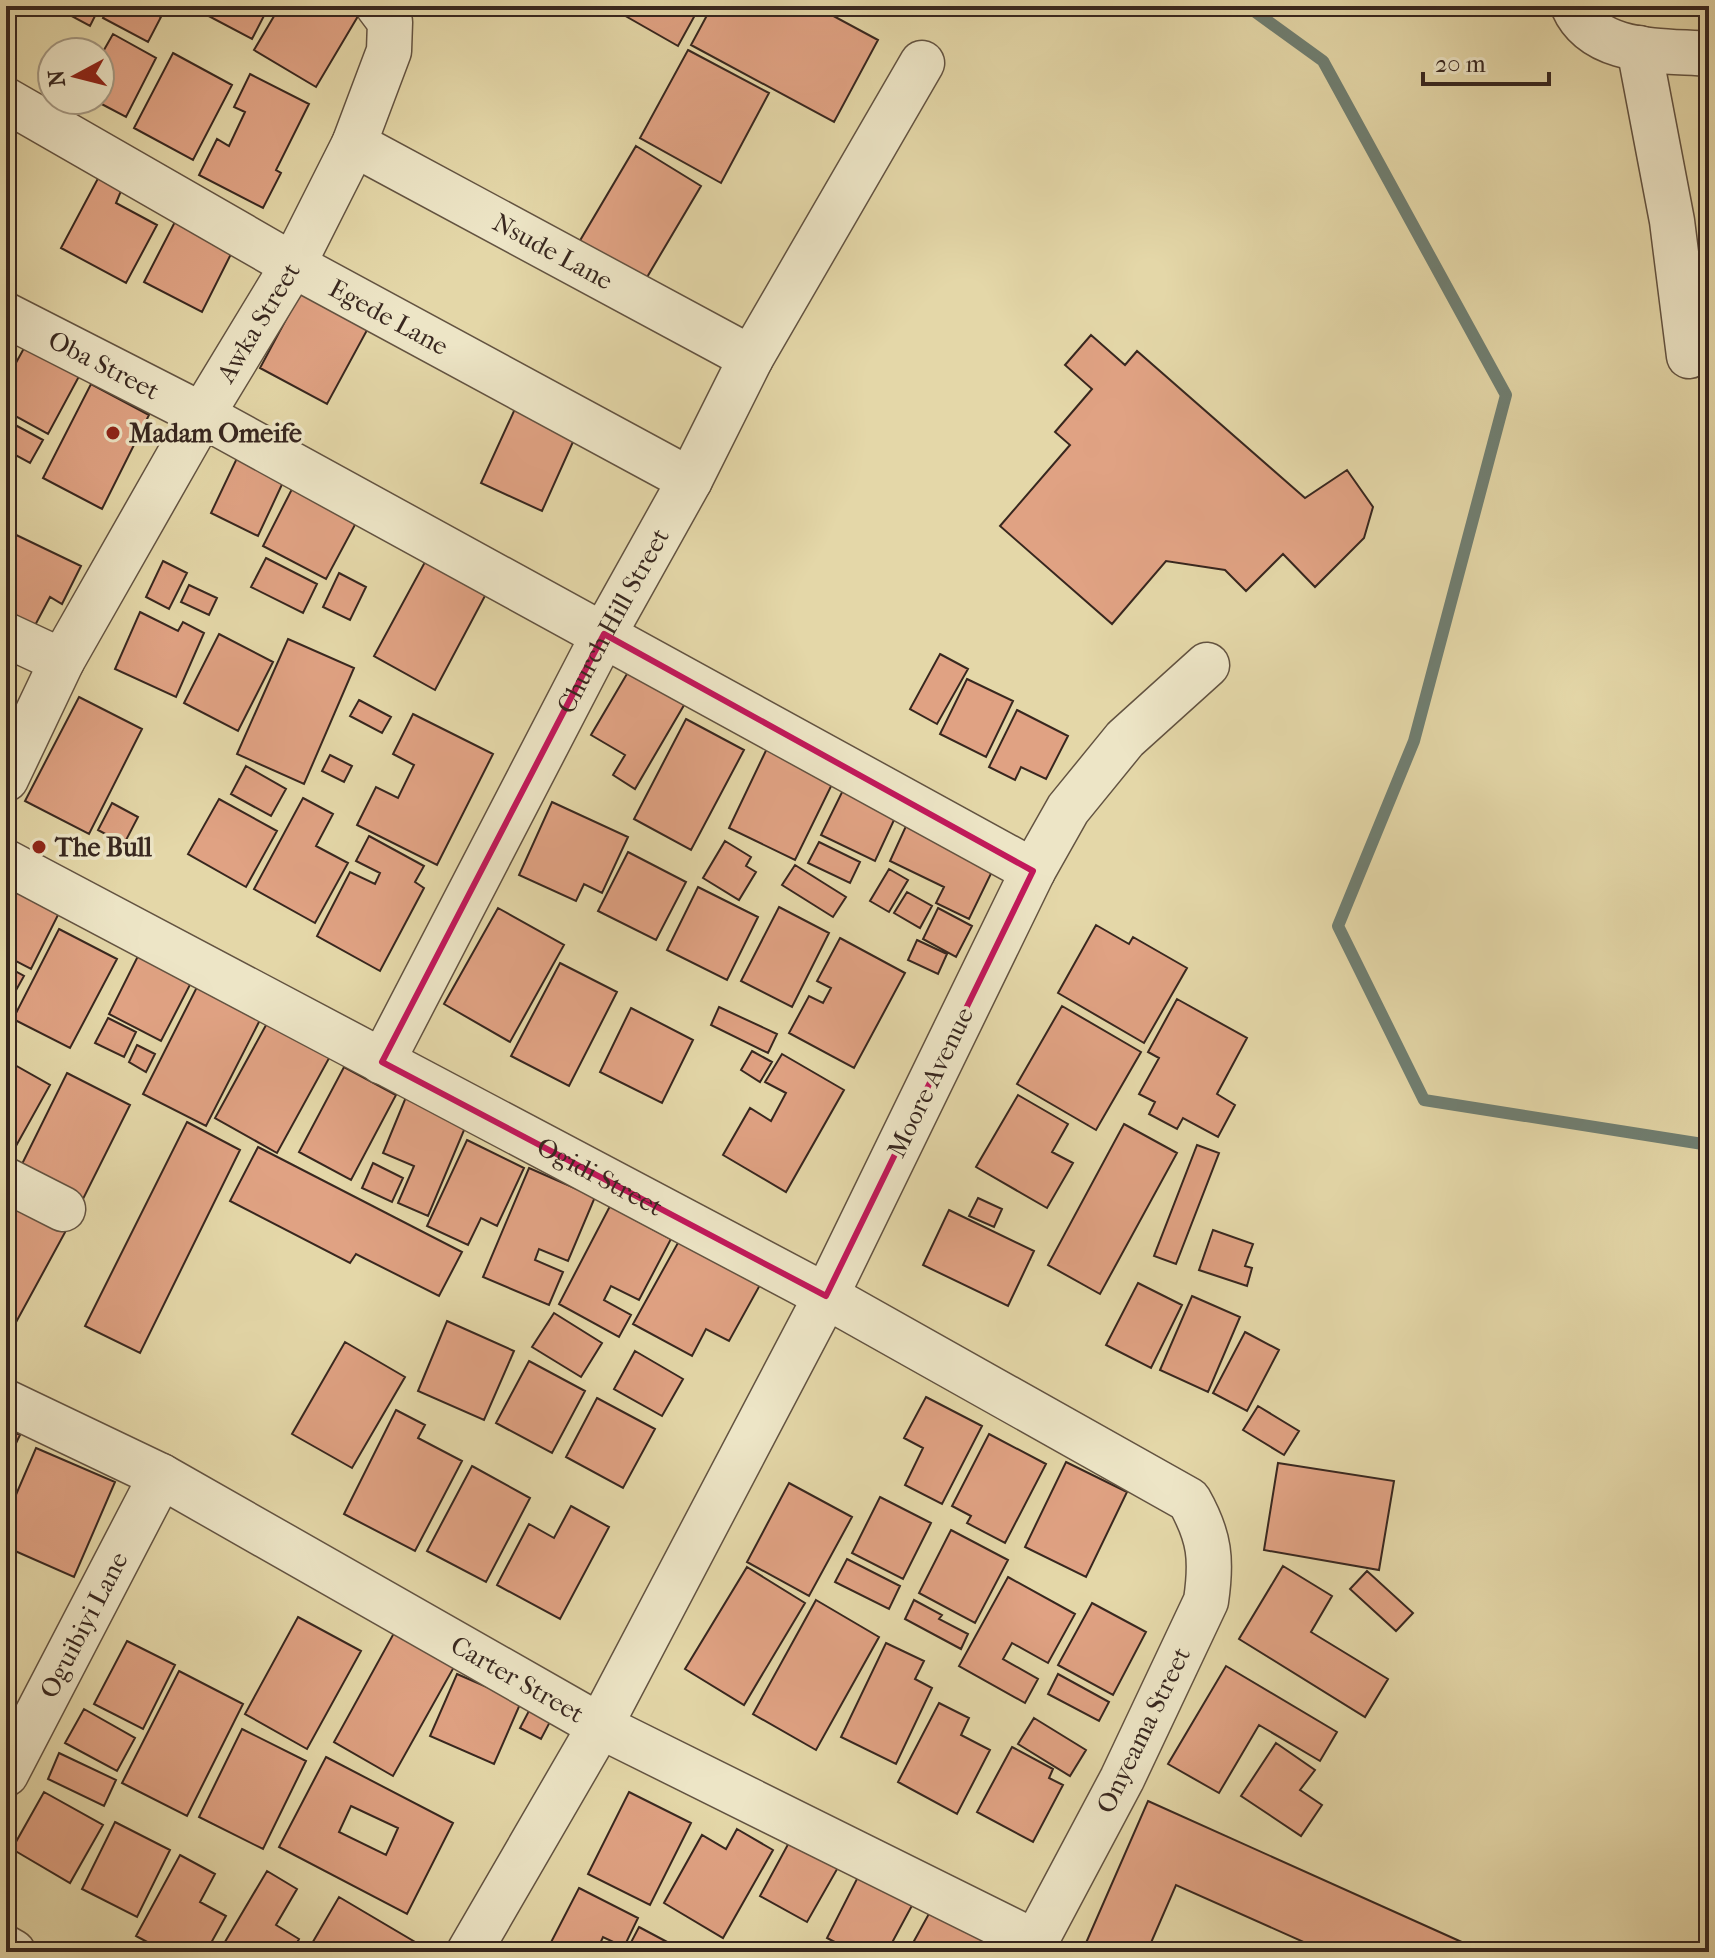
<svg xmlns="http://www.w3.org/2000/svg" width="1715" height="1958" viewBox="0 0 1715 1958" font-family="'IM FELL French Canon',serif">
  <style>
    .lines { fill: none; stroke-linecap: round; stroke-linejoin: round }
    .stream { stroke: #707f72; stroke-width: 12 }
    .building { fill: #e0a283; stroke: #38271f; stroke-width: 2; fill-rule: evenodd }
    .minor-casing { stroke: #635341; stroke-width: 47 }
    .minor { stroke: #ede5c6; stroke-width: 44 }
    .marked { fill: none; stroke: #c2185b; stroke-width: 6; stroke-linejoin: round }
    .poi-dot { fill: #8f2418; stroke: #ede5c6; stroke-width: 3 }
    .labels { text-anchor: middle; stroke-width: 7; stroke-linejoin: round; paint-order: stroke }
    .street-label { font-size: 26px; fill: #38271f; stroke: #ede5c6 }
    .poi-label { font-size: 26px; font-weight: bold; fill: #38271f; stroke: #ede5c6; text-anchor: start }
  </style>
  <rect width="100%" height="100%" fill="#e4d7a8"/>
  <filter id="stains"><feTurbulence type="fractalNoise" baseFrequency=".0025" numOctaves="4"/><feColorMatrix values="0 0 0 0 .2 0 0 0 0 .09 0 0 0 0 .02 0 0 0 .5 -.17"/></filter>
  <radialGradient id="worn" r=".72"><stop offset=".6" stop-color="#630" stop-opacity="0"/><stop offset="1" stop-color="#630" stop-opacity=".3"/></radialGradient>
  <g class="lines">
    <path class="stream" d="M 1247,6 L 1323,61 L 1506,395 L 1414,741 L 1338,926 L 1424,1100 L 1709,1145"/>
  </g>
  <path class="building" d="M 53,6 L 100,6 L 90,26 Z
    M 109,6 L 141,6 L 161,17 L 148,42 L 103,18 Z
    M 204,6 L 269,6 L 252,39 L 201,12 Z
    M 280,6 L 364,6 L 316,87 L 254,50 Z
    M 608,6 L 700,6 L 678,46 Z
    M 712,6 L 815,6 L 878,40 L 834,122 L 691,45 Z
    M 113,34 L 156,58 L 126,117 L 94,100 L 100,100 L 100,57 Z
    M 688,50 L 769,93 L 721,183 L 640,138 Z
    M 173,53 L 232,85 L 193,160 L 134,128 Z
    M 250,74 L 309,104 L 276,170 L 281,173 L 263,208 L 199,175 L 217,139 L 229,146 L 245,112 L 234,107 Z
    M 636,146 L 701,186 L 640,289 L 575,249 Z
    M 103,169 L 121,191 L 116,203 L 157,225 L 126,283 L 61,248 Z
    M 179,214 L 236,244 L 202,312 L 144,282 Z
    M 305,284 L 372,321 L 327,404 L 260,368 Z
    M 1091,335 L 1125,365 L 1137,351 L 1305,498 L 1347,470 L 1373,507 L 1364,538 L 1315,587 L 1283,554 L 1246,591 L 1225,570 L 1166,561 L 1112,624 L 1000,526 L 1070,445 L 1055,432 L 1092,389 L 1065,365 Z
    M 29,339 L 83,369 L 48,434 L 6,411 L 6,381 Z
    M 530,376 L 590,404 L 542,511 L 481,483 Z
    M 91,384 L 149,415 L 102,509 L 43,478 Z
    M 6,420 L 43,440 L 30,463 L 6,450 Z
    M 238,456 L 285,478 L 258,536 L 211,513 Z
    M 293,487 L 357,521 L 326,579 L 263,546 Z
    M 8,531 L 81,566 L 62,604 L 50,597 L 31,633 L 6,620 Z
    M 266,558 L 317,584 L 303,613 L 251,587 Z
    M 163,561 L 187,573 L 169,609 L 146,597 Z
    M 425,562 L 486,594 L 435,690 L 374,656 Z
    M 339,573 L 366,587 L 350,620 L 323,607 Z
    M 189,585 L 217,598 L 209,615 L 181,602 Z
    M 140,612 L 178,631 L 183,622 L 204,633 L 176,697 L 115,669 Z
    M 219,634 L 273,662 L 238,731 L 184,703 Z
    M 288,639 L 354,668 L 304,784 L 237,754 Z
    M 940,654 L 968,669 L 937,724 L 910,709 Z
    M 631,667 L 687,700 L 635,789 L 613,775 L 625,755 L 591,735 Z
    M 967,679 L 1013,701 L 986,757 L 940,734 Z
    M 79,697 L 142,729 L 89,834 L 25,801 Z
    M 359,700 L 391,717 L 382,733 L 350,716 Z
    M 1017,710 L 1068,736 L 1046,779 L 1021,767 L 1015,780 L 989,767 Z
    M 413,714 L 493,754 L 437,865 L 357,825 L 376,787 L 398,798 L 414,765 L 393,754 Z
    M 686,719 L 744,750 L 691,850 L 634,819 Z
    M 771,740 L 838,772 L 795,860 L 729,828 Z
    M 330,755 L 352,766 L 344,782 L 322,771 Z
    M 246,766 L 286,789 L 271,816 L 231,794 Z
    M 848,780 L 901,805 L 875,861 L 821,835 Z
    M 303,798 L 333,814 L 316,846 L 348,863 L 315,923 L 254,889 Z
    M 219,799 L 277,831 L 246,887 L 188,854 Z
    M 552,802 L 628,837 L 602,893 L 584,884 L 576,901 L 519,875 Z
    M 112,803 L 138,817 L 124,844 L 98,830 Z
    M 912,813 L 1000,855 L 969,919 L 936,903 L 944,887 L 890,861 Z
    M 369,836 L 424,866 L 415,882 L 424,888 L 380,971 L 317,936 L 350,872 L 375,884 L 380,873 L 356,861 Z
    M 725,841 L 751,857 L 746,866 L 756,872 L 739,900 L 703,878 Z
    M 819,842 L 860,862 L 850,883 L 808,863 Z
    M 628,852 L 686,882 L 656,940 L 598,911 Z
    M 795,865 L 846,897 L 833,917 L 782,885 Z
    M 889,869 L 908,880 L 889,912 L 870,901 Z
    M 6,876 L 63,905 L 31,969 L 6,956 Z
    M 698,887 L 758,917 L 727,980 L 667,950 Z
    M 907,892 L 932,906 L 920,928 L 894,913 Z
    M 779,907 L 829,933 L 792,1007 L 741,981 Z
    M 498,908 L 564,945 L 510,1042 L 444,1004 Z
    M 938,908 L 972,926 L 956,957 L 923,939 Z
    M 1096,925 L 1129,944 L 1133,937 L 1187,968 L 1144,1043 L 1058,993 Z
    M 59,929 L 117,959 L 70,1048 L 13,1019 Z
    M 840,938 L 905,973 L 854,1068 L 789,1033 L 809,996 L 823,1003 L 831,988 L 817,981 Z
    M 917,940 L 947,954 L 938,974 L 908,960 Z
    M 141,950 L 194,977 L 161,1041 L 109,1014 Z
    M 560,963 L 617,992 L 569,1086 L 511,1056 Z
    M 6,966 L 24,976 L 10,1001 L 6,998 Z
    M 197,987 L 260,1020 L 206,1126 L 143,1094 Z
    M 1177,999 L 1247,1038 L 1217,1094 L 1235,1105 L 1218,1137 L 1183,1118 L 1177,1129 L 1149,1114 L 1155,1102 L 1139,1094 L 1159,1058 L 1148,1052 Z
    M 1062,1006 L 1141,1052 L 1096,1130 L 1017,1084 Z
    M 719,1007 L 777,1034 L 768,1053 L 711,1025 Z
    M 631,1008 L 693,1040 L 662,1103 L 600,1072 Z
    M 271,1016 L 333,1051 L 277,1153 L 215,1118 Z
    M 108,1018 L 136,1032 L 124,1057 L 95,1043 Z
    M 137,1045 L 155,1054 L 146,1072 L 129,1062 Z
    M 752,1051 L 772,1062 L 760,1082 L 741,1070 Z
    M 782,1054 L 844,1090 L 786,1192 L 723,1155 L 750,1108 L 771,1121 L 786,1093 L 765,1082 Z
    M 6,1060 L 50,1085 L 6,1164 Z
    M 344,1067 L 396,1095 L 351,1180 L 299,1152 Z
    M 67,1073 L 130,1105 L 83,1199 L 21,1166 Z
    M 1018,1095 L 1068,1124 L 1052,1152 L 1073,1163 L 1047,1208 L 976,1167 Z
    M 406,1097 L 467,1123 L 428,1216 L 398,1203 L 414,1166 L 383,1153 Z
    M 187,1122 L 240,1150 L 140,1353 L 85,1326 Z
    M 1124,1124 L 1177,1153 L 1100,1294 L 1048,1265 Z
    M 467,1140 L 524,1168 L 497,1226 L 481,1218 L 468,1245 L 427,1226 Z
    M 1197,1145 L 1219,1153 L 1176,1264 L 1154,1256 Z
    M 258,1147 L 462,1252 L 439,1296 L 356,1254 L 350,1263 L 230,1201 Z
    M 373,1163 L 403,1178 L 392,1202 L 362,1188 Z
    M 529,1168 L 595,1197 L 568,1261 L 539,1249 L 535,1260 L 563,1272 L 549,1305 L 483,1277 Z
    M 6,1196 L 69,1225 L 8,1337 L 6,1336 Z
    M 978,1198 L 1002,1209 L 994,1227 L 969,1216 Z
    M 610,1206 L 671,1239 L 639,1300 L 611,1286 L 604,1300 L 631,1315 L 619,1337 L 559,1304 Z
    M 949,1210 L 1034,1251 L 1008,1306 L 923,1265 Z
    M 1213,1230 L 1253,1244 L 1245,1266 L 1252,1268 L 1247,1286 L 1199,1270 Z
    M 679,1241 L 760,1285 L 729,1341 L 706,1329 L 692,1356 L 633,1324 Z
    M 1138,1283 L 1182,1305 L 1151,1368 L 1106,1345 Z
    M 1192,1296 L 1240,1317 L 1208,1392 L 1160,1370 Z
    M 554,1313 L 602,1343 L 581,1377 L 532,1347 Z
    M 447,1321 L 514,1351 L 484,1420 L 418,1391 Z
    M 1245,1332 L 1279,1350 L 1247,1411 L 1213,1393 Z
    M 345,1342 L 405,1377 L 352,1468 L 292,1434 Z
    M 635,1351 L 683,1379 L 662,1416 L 614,1389 Z
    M 529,1361 L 585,1391 L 552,1453 L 496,1423 Z
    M 926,1397 L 982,1426 L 942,1504 L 905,1485 L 923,1448 L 904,1438 Z
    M 597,1398 L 655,1429 L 623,1488 L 566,1457 Z
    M 1258,1406 L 1299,1431 L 1284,1455 L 1243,1430 Z
    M 396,1410 L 425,1425 L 418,1438 L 462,1461 L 415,1551 L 344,1514 Z
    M 6,1428 L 20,1435 L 6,1464 Z
    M 989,1434 L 1046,1464 L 1005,1543 L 967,1523 L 971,1516 L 952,1506 Z
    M 36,1448 L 115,1482 L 74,1577 L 6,1547 L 6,1518 Z
    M 1066,1462 L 1127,1492 L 1086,1577 L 1025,1547 Z
    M 1278,1463 L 1394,1481 L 1379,1570 L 1264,1550 Z
    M 472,1466 L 530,1498 L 486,1582 L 427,1551 Z
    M 789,1483 L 852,1517 L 809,1596 L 747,1562 Z
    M 880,1497 L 931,1523 L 903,1579 L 852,1553 Z
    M 571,1506 L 609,1527 L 560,1619 L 497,1585 L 529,1524 L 554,1538 Z
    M 951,1530 L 1008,1560 L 975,1623 L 919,1593 Z
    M 847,1559 L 900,1586 L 889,1609 L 835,1582 Z
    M 1283,1566 L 1332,1596 L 1311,1632 L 1388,1679 L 1365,1717 L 1239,1639 Z
    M 747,1567 L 805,1603 L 744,1705 L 685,1669 Z
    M 1367,1571 L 1413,1613 L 1396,1631 L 1350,1589 Z
    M 1008,1577 L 1075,1614 L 1048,1663 L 1012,1643 L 1003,1659 L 1038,1679 L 1025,1703 L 959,1666 Z
    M 816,1600 L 879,1637 L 816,1750 L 753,1714 Z
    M 914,1600 L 942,1615 L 939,1619 L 968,1634 L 961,1649 L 905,1619 Z
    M 1092,1603 L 1146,1632 L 1113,1695 L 1058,1665 Z
    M 298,1617 L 361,1651 L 307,1749 L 245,1714 Z
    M 394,1633 L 454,1667 L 393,1776 L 334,1742 Z
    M 127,1641 L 175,1665 L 143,1729 L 94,1704 Z
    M 886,1643 L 924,1661 L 915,1679 L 932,1688 L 896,1764 L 841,1737 Z
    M 1226,1666 L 1337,1732 L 1320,1761 L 1259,1725 L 1219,1793 L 1168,1764 Z
    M 179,1671 L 243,1704 L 187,1816 L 122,1783 Z
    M 457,1674 L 521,1702 L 494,1764 L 430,1736 Z
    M 1058,1674 L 1109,1702 L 1099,1721 L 1048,1694 Z
    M 939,1703 L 969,1718 L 961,1735 L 990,1750 L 957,1814 L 898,1782 Z
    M 531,1707 L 552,1718 L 541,1739 L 520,1728 Z
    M 84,1709 L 135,1738 L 117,1771 L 65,1743 Z
    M 1034,1718 L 1086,1750 L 1070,1776 L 1018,1744 Z
    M 242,1729 L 306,1761 L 263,1849 L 199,1817 Z
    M 1276,1743 L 1315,1770 L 1300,1790 L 1322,1805 L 1301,1836 L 1241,1796 Z
    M 1012,1747 L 1053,1769 L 1049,1778 L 1063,1785 L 1033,1842 L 977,1812 Z
    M 59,1753 L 116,1780 L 104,1806 L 48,1779 Z
    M 326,1757 L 453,1823 L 407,1914 L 279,1847 ZM 351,1806 L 398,1828 L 386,1855 L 339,1832 Z
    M 44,1792 L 103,1825 L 70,1883 L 12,1849 Z
    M 629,1792 L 691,1823 L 650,1905 L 588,1874 Z
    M 1148,1801 L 1484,1952 L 1326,1952 L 1176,1885 L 1147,1952 L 1082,1952 Z
    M 115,1822 L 170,1850 L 137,1917 L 82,1889 Z
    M 737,1829 L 773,1850 L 723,1938 L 664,1903 L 702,1835 L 726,1849 Z
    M 792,1837 L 840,1864 L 807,1922 L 760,1896 Z
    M 180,1855 L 215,1874 L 200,1902 L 226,1916 L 206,1952 L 166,1952 L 136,1936 Z
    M 267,1871 L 297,1889 L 276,1925 L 299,1939 L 292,1952 L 219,1952 Z
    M 861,1871 L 915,1900 L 887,1952 L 854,1952 L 827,1938 Z
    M 579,1888 L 638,1918 L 624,1947 L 603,1937 L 598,1948 L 605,1952 L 546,1952 Z
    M 339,1897 L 432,1952 L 382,1952 L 371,1946 L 367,1952 L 307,1952 Z
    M 931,1910 L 984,1940 L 977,1952 L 908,1952 Z
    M 639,1927 L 686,1952 L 626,1952 Z"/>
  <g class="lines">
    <g class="minor-casing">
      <g id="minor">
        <path d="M 1573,6 C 1595,56 1663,50 1709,54"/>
        <path d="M 1639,48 L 1672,221 L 1689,356"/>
        <path id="s1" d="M 6,100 L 293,265 L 690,480"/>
        <path id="s2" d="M 354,144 L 751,358"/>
        <path id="s3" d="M 6,315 L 202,415 L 1033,871 L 826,1296 L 600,1726 L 469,1952"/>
        <path d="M 6,635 L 62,661"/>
        <path id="s4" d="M 6,779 L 62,661 L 202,415 L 293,265 L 354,144 L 389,51 L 390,22 L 378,6"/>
        <path id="s5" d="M 6,862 L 826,1296 L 1189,1500 C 1210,1537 1212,1560 1206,1601 L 1122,1779 L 1030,1952"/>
        <path d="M 1033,871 L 1068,809 L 1125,739 L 1207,665"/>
        <path id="s6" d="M 382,1062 L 604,634 L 690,480 L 751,358 L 922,63"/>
        <path d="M 6,1180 L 63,1209"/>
        <path id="s7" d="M 6,1402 L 161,1476 L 600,1726 L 1035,1942"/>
        <path id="s8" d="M 6,1774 L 161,1476"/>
        <path d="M 6,1948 L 13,1952"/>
      </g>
    </g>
    <use href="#minor" class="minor"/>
  </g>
  <path class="marked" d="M 604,634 L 1033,871 L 826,1296 L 382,1062 Z"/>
  <g class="poi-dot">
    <circle cx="113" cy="433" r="8"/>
    <circle cx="39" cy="847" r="8"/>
  </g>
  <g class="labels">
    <g class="street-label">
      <text dy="9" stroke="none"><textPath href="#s2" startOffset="226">Nsude Lane</textPath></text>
      <text dy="9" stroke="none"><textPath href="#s1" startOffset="440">Egede Lane</textPath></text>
      <text dy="9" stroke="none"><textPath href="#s4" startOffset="522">Awka Street</textPath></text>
      <text dy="9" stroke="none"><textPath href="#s3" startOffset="110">Oba Street</textPath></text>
      <text dy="9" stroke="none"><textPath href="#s6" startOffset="498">Church Hill Street</textPath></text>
      <text transform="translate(930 1082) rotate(-64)" y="9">Moore Avenue</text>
      <text dy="9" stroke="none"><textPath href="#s5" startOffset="672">Ogidi Street</textPath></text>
      <text dy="9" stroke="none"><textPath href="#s8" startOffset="168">Oguibiyi Lane</textPath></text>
      <text dy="9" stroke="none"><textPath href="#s7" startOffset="582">Carter Street</textPath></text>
      <text transform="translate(1143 1730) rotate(-64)" y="9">Onyeama Street</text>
    </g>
    <g class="poi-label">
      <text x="129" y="442">Madam Omeife</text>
      <text x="55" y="856">The Bull</text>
    </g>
  </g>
  <rect width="1715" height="1958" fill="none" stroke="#e4d7a8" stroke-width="32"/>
  <rect x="8" y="8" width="1699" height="1942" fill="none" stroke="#38271f" stroke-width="4"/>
  <rect x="16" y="16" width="1683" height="1926" fill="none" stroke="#38271f" stroke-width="2"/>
  <g transform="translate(76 76) rotate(263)"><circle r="38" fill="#ede5c6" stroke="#a59983" stroke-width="2"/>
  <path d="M0-6L14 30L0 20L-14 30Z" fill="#8f2418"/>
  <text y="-12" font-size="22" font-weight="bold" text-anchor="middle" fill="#38271f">N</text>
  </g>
  <path d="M1423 72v12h126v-12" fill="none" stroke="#38271f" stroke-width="4"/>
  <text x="1435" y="72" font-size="24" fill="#38271f" stroke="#ede5c6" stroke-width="6" paint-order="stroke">20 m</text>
  <rect width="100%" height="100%" filter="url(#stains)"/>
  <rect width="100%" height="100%" fill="url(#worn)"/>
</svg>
